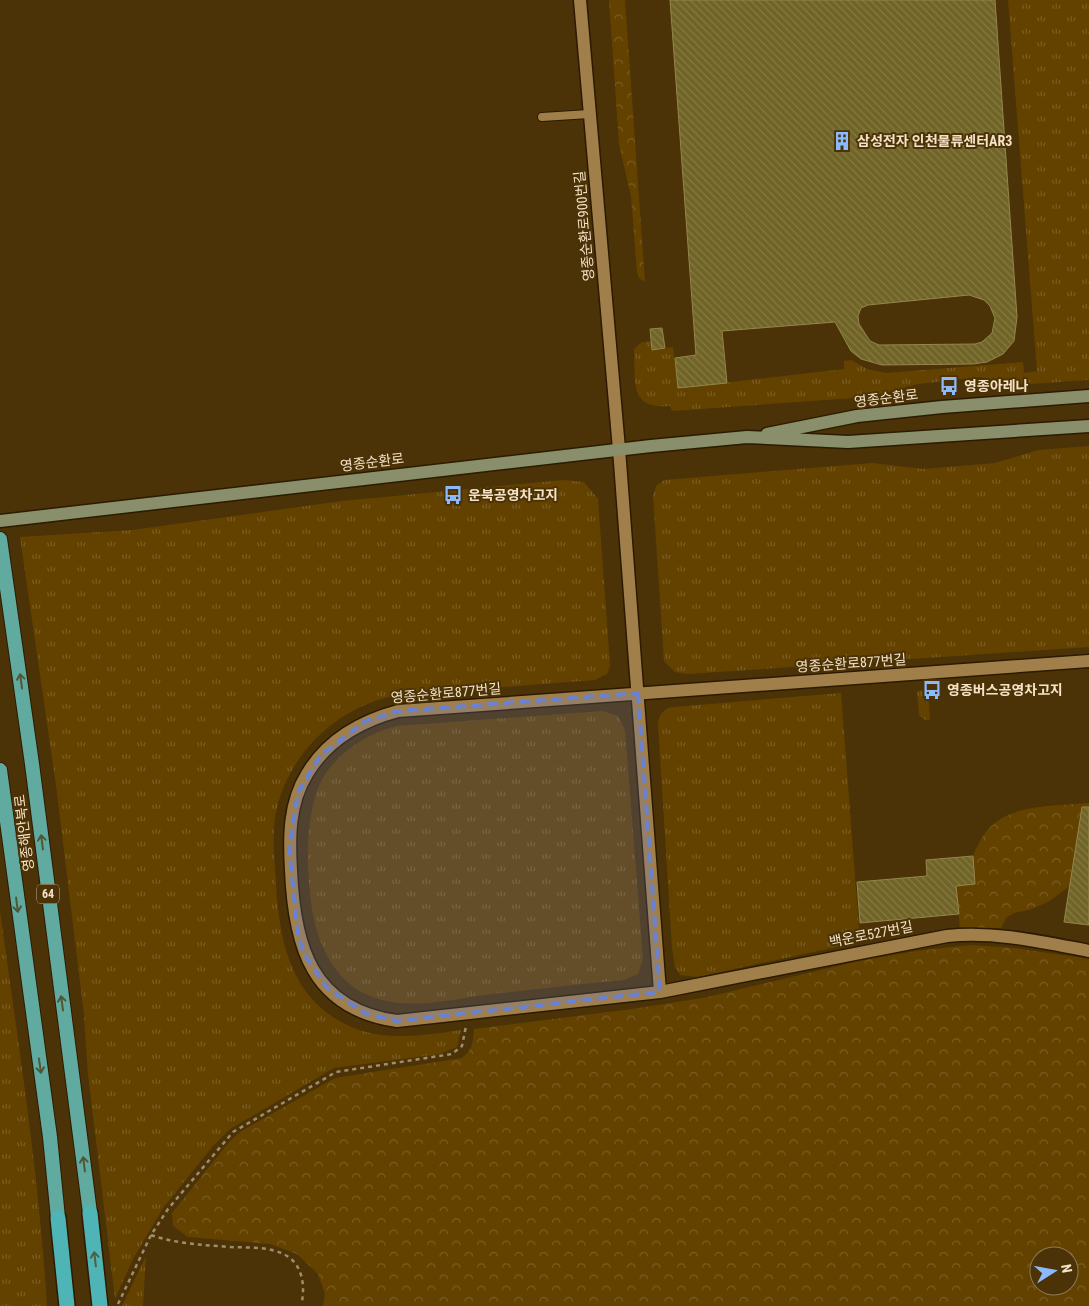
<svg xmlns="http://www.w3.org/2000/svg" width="1089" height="1306" viewBox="0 0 1089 1306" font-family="'Roboto Condensed','Noto Sans KR',sans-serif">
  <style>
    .grass { fill: url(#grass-tufts) }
    .forest { fill: url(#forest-crowns); fill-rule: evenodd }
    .building { fill: url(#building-back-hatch); stroke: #94864a; fill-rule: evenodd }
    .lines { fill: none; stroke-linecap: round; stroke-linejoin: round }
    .service-casing { stroke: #2c1b01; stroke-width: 10 }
    .minor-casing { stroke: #2c1b01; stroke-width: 15 }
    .tertiary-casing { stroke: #2c1b01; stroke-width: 15 }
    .secondary-casing { stroke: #2c1b01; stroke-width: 15 }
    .trunk-casing { stroke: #2c1b01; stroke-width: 16 }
    .motorway-casing { stroke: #2c1b01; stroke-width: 18 }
    .path { stroke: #a28d6a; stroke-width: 2.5; stroke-dasharray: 4 4; stroke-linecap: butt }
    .service { stroke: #a17f4a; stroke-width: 8 }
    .minor { stroke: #a17f4a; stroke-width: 12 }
    .tertiary { stroke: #a17f4a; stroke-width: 12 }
    .secondary { stroke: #888f6a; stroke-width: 12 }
    .trunk { stroke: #60aaa0; stroke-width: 14 }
    .motorway { stroke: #4fb4b6; stroke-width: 15 }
    .oneway { stroke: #515735 }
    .oneway2 { stroke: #4c6044 }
    .marked { fill: #6982d2; fill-opacity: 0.2; stroke: #6982d2; stroke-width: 4; stroke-dasharray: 10 6; stroke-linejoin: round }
    .labels { text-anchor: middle; stroke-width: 4; stroke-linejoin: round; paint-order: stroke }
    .shield { fill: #4b3307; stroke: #c2ae8d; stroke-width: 1 }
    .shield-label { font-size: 12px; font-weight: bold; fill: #f5e2c7 }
    .poi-label { font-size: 14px; font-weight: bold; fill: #f5e2c7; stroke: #4b3307; text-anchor: start }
    .street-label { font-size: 14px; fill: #f5e2c7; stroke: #4b3307 }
  </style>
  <defs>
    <pattern id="grass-tufts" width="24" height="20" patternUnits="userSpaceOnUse" patternTransform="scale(1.25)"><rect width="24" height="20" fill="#634200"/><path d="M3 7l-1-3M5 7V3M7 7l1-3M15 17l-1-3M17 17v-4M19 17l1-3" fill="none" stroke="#7a5d24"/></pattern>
    <pattern id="forest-crowns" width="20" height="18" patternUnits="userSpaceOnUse" patternTransform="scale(1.25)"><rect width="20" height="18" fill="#634200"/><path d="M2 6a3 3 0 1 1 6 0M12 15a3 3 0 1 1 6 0" fill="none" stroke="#7a5d24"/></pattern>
    <pattern id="building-back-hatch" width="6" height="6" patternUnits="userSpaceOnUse" patternTransform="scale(1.25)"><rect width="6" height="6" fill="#716427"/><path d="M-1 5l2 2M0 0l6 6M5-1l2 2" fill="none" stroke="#867a45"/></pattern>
  </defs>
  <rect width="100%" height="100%" fill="#4b3307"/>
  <path class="grass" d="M 1008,0 L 1089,0 L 1089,380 L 1015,385 L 980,377 L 918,384 L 868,397 L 672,411 L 670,406 C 628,409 636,382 634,349 L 642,342 L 651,341 L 652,350 L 673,347 L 678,388 L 844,369 L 844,361 L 851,360 L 867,369 L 886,373 L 1023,362 L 1024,373 L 1037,371 Z
    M 1089,446 L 1089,647 L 688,674 L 675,672 L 664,661 L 653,496 L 656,486 L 664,480 L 872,463 L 923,469 L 995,463 L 1039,450 Z
    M 564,480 L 584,482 L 598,499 L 610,666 L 607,674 L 595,680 L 399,695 C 337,705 285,756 275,818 C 272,840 275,864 276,886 C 280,947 293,1004 356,1029 C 390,1041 427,1035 461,1030 L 457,1047 L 440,1054 L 334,1068 L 230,1129 L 213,1146 L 163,1208 L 133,1259 L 115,1299 L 88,1074 L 84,1015 L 56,785 L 20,537 L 132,530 L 342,501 Z
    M 928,690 L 930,720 L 925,720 L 919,715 L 917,691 Z
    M 841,693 L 860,942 L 697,977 L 680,975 L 675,967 L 672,947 L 658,724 C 659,714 664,708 674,707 Z
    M 603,711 L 618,716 L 625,730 L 643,959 L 638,974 L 624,980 C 580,984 536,989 492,994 C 452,999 406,1012 368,995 C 344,985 329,963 320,940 C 305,900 301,808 326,773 C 343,749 369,733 397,726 Z
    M 0,911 C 18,1042 39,1174 47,1306 L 0,1306 Z
    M 146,1256 L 143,1306 L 122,1306 Z"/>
  <path class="forest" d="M 609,0 L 625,0 L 645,282 L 639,278 L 637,272 L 631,196 L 619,144 Z
    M 1089,803 L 1089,826 L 1079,825 L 1070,886 L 1048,902 L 1029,910 L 1014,913 L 1006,918 L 1001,928 L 960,928 L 956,886 L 975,884 C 975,876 972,865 973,857 C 974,852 977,847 979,843 C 998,802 1051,807 1089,803 Z
    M 970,945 L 1015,948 L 1089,959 L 1089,1306 L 323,1306 L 325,1294 L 318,1274 L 297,1254 L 270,1244 L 188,1237 L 173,1226 L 172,1213 L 229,1142 L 240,1132 L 335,1078 L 462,1058 C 473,1049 473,1042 474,1029 L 632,1009 L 703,998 L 859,961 L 916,951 ZM 1039,1256 L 1069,1256 L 1069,1286 L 1039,1286 Z"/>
  <path class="building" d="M 670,0 L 995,0 L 1017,317 L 1014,341 L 1003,354 L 987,362 L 973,364 L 882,365 L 861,359 L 851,351 L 835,322 L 722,331 L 727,383 L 678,388 L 675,358 L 696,355 ZM 969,295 L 984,300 L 990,306 L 995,318 L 992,333 L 982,342 L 975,344 L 879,345 L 870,341 L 859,324 L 858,316 L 861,308 L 868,305 Z
    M 662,328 L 665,348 L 652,350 L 650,329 Z
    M 1082,807 L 1089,807 L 1089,925 L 1064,922 Z
    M 973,856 L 975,884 L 956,886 L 959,914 L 860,923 L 857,882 L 927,876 L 926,860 Z"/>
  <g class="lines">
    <g class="service-casing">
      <path id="service" d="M 542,117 L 589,114"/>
    </g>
    <g class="minor-casing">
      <path id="minor" d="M 619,449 L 660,992
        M 1089,661 L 398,711 C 361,721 327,740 307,774 C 289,803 289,837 291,870 C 294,945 311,1009 397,1021 L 660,992 L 947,936 C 995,931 1042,942 1089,951"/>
    </g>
    <g class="tertiary-casing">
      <path id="tertiary" d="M 580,0 L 619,449"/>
    </g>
    <g class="secondary-casing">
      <path id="secondary" d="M 767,434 L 857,416 L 942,407 L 1089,396
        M 0,521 L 651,446 L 747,437 L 848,442 L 1089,426"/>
    </g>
    <g class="trunk-casing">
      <path id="trunk" d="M 0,539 L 32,764 L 90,1213
        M 0,770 L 50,1137 L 58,1218"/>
    </g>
    <g class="motorway-casing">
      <path id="motorway" d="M 90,1213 L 100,1306
        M 58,1218 L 67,1306"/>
    </g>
    <path class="path" d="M 151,1235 C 177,1244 203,1245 231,1247 C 249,1248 271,1246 287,1256 C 302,1265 305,1285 302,1301
      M 118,1304 L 151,1235 L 168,1209 L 233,1132 L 336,1072 L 452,1054 L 462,1046 L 466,1026"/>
    <use href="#service" class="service"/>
    <use href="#minor" class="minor"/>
    <use href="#tertiary" class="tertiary"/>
    <use href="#secondary" class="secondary"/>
    <use href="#trunk" class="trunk"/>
    <use href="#motorway" class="motorway"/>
  </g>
  <defs><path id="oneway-shaft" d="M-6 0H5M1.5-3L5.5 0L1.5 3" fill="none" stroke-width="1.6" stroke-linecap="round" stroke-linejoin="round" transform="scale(1.25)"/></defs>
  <g class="oneway">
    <use href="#oneway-shaft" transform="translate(21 681) rotate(-98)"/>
    <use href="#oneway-shaft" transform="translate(42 842) rotate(-97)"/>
    <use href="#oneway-shaft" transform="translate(17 905) rotate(83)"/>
    <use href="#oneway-shaft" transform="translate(62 1003) rotate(-98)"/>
    <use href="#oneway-shaft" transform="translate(40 1066) rotate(82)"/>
    <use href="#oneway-shaft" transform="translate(84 1164) rotate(-97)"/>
  </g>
  <use class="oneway2" href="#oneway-shaft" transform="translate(95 1259) rotate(-97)"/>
  <path class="marked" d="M 638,693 L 660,992 L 397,1021 L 366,1014 L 327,988 L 304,954 L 298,937 L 289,848 L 298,792 L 320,756 L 365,721 L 398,711 Z"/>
  <defs>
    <g id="building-bare" transform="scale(1.5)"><path d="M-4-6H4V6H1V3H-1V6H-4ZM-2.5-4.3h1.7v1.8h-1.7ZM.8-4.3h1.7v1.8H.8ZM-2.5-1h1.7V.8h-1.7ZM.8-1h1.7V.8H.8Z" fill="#8abafc" stroke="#4b3307" stroke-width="2.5" paint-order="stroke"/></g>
    <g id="bus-bare" transform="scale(1.5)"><path d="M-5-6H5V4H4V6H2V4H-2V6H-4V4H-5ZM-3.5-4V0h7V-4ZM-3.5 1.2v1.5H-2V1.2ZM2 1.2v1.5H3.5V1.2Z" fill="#8abafc" stroke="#4b3307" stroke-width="2.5" paint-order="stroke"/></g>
  </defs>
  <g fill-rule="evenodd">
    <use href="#building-bare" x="842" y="141"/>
    <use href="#bus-bare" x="949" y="386"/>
    <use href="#bus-bare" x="453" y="495"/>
    <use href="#bus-bare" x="932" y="690"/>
  </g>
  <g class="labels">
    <rect class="shield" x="37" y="884.5" width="22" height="19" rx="4"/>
    <g class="shield-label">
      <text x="48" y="898">64</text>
    </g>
    <g class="poi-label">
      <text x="857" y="146">삼성전자 인천물류센터AR3</text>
      <text x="964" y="391">영종아레나</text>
      <text x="468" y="500">운북공영차고지</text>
      <text x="947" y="695">영종버스공영차고지</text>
    </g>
    <g class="street-label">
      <text transform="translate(584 226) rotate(-95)" y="5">영종순환로900번길</text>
      <text transform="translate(886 398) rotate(-7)" y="5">영종순환로</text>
      <text transform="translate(372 462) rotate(-7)" y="5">영종순환로</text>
      <text transform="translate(851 663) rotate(-4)" y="5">영종순환로877번길</text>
      <text transform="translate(446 693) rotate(-5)" y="5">영종순환로877번길</text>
      <text transform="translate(24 833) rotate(-97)" y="5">영종해안북로</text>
      <text transform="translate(871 934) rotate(-11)" y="5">백운로527번길</text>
    </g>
  </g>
  <g transform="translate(1054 1271) rotate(79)"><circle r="24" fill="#4b3307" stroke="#8f7954"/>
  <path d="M0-4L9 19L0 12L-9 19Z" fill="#8abafc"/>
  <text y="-8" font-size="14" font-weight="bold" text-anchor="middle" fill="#f5e2c7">N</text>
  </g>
</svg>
